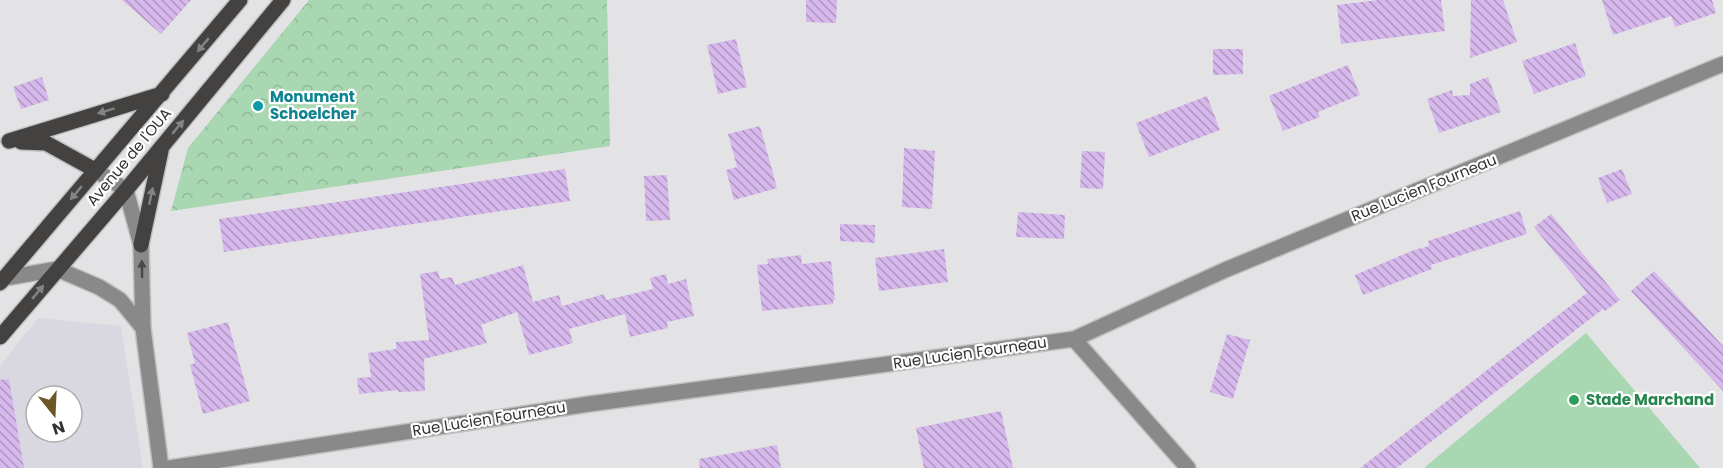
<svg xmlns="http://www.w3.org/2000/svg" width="1723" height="468" viewBox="0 0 1723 468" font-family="Poppins,sans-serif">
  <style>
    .built { fill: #d9d8e1; fill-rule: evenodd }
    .forest { fill: url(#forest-crowns) }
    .pitch { fill: #a8d7b1 }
    .building { fill: url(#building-back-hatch) }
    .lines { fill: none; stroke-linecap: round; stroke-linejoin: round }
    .minor-casing { stroke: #c0c0c2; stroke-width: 18 }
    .major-casing { stroke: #c0c0c2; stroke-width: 18 }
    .minor { stroke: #8a8989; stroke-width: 15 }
    .major { stroke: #434241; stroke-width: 15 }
    .oneway { fill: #858484 }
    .oneway2 { fill: #494849 }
    .culture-dot { fill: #0f9aa8; stroke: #fff; stroke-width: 2 }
    .leisure-dot { fill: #2e9e5b; stroke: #fff; stroke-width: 2 }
    .labels { text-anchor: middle; stroke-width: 4.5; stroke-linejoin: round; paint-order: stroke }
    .culture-label { font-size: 15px; font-weight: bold; fill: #0d838f; stroke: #fff; text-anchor: start }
    .street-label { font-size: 15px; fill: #333334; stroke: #fff }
    .leisure-label { font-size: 15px; font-weight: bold; fill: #27864d; stroke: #fff; text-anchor: start }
  </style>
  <defs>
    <pattern id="forest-crowns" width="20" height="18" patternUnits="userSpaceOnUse" patternTransform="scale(1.5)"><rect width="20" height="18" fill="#a8d7b1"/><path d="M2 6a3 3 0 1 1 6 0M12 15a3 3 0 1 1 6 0" fill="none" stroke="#91b999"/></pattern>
    <pattern id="building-back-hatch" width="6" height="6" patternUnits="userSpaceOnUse" patternTransform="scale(1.5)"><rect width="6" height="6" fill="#d6b8ec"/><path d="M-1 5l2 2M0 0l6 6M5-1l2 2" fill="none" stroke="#ae96c0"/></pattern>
  </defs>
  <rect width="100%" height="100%" fill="#e3e3e5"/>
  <path class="built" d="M 38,318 L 121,326 L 143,468 L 0,468 L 0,366 ZM 36,396 L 72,396 L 72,432 L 36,432 Z"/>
  <path class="forest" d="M 309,0 L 607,0 L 610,146 L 171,211 L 188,148 Z"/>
  <path class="pitch" d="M 1586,333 L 1700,468 L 1426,468 L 1425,467 Z"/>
  <path class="building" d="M 122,0 L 191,0 L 161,34 Z
    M 806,0 L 837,0 L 836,23 L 806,22 Z
    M 1378,0 L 1441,0 L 1445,31 L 1341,44 L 1337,5 Z
    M 1471,0 L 1503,0 L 1517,42 L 1470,58 Z
    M 1602,0 L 1712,0 L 1716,13 L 1675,27 L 1671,16 L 1613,35 Z
    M 736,39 L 747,87 L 718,94 L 707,45 Z
    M 1575,43 L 1586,76 L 1534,94 L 1522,61 Z
    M 1213,49 L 1243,49 L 1243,74 L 1213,75 Z
    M 1348,65 L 1360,95 L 1318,112 L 1320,117 L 1283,131 L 1269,96 Z
    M 42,77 L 49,100 L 21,109 L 13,87 Z
    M 1488,77 L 1501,112 L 1439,133 L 1427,99 L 1452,90 L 1453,96 L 1470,95 L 1470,84 Z
    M 1207,96 L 1220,130 L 1149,157 L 1136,123 Z
    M 760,126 L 777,188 L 734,200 L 726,170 L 737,167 L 728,134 Z
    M 904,148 L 935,151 L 932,209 L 902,207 Z
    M 1082,151 L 1105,152 L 1103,189 L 1080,188 Z
    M 565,169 L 570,201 L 224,252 L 219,219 Z
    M 1622,169 L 1632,194 L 1607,203 L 1598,178 Z
    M 667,175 L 670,220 L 646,221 L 644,176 Z
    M 1520,211 L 1527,234 L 1431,265 L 1432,269 L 1363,295 L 1355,275 L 1414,250 L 1429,246 L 1428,241 Z
    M 1018,212 L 1065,215 L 1064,239 L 1016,237 Z
    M 1551,214 L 1620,300 L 1605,311 L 1603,309 L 1397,468 L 1360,468 L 1587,293 L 1534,227 Z
    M 840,224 L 875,225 L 875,243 L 840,241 Z
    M 944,249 L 948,282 L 879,291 L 875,258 Z
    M 801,255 L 802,264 L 831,261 L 835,300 L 833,300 L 833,304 L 762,311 L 757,265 L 768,264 L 767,259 Z
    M 523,265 L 533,302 L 559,295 L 562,306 L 604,294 L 606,300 L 653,289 L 650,278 L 666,274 L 668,284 L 686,279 L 694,316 L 667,322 L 668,328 L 630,337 L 625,314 L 569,329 L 573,343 L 529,355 L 517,312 L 481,325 L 487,343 L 424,359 L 425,391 L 398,392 L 398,390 L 359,394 L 357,378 L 371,377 L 368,353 L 396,349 L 396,342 L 429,340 L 420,274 L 438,271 L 440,279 L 452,277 L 455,285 Z
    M 1654,271 L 1723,346 L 1723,391 L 1631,291 Z
    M 228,322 L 250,401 L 203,414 L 190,365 L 195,363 L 187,333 Z
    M 1227,334 L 1250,340 L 1233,399 L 1210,392 Z
    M 9,379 L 24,468 L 0,468 L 0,380 Z
    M 1001,411 L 1013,468 L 924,468 L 916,428 Z
    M 777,445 L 781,468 L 700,468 L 699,459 Z"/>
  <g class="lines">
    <g class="minor-casing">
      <path id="minor" d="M 95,170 L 126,190 L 141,245 L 143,328 L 161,468
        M 0,279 L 57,269 L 99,287 L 120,300 L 143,328
        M 1074,339 L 1188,468
        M 169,468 L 589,404 L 1074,339 L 1225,270 L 1723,64"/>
    </g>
    <g class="major-casing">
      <path id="major" d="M 9,141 L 162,94
        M 21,142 L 46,143 L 95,170
        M 141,245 L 161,151
        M 0,283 L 240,0
        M 0,337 L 126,190 L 283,0"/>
    </g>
    <use href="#minor" class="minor"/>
    <use href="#major" class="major"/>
  </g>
  <defs><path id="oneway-solid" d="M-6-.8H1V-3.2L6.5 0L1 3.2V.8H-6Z" transform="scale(1.5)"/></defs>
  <g class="oneway">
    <use href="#oneway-solid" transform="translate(203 45) rotate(130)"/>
    <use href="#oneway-solid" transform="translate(106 111) rotate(163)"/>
    <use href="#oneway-solid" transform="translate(178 127) rotate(-50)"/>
    <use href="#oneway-solid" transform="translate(76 193) rotate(130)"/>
    <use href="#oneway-solid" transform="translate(151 196) rotate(-78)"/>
    <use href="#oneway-solid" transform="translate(38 292) rotate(-50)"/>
  </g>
  <use class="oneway2" href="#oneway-solid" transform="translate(142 269) rotate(-91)"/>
  <circle class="culture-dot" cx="258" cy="106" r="6"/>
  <circle class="leisure-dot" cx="1574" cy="400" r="6"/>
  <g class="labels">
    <g class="culture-label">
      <text x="270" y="102">Monument<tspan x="270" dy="17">Schoelcher</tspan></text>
    </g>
    <g class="street-label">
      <text transform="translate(129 157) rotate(-50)" y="5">Avenue de l'OUA</text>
      <text transform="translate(1424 188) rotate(-22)" y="5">Rue Lucien Fourneau</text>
      <text transform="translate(970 353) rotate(-8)" y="5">Rue Lucien Fourneau</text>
      <text transform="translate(489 419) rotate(-9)" y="5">Rue Lucien Fourneau</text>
    </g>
    <g class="leisure-label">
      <text x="1586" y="405">Stade Marchand</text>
    </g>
  </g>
  <g transform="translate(54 414) rotate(162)"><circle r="28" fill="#ffffff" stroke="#adadae" stroke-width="1.5"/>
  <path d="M0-4.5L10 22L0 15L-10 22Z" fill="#6b5625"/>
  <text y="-9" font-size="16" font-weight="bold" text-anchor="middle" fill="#333334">N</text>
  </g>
</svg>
